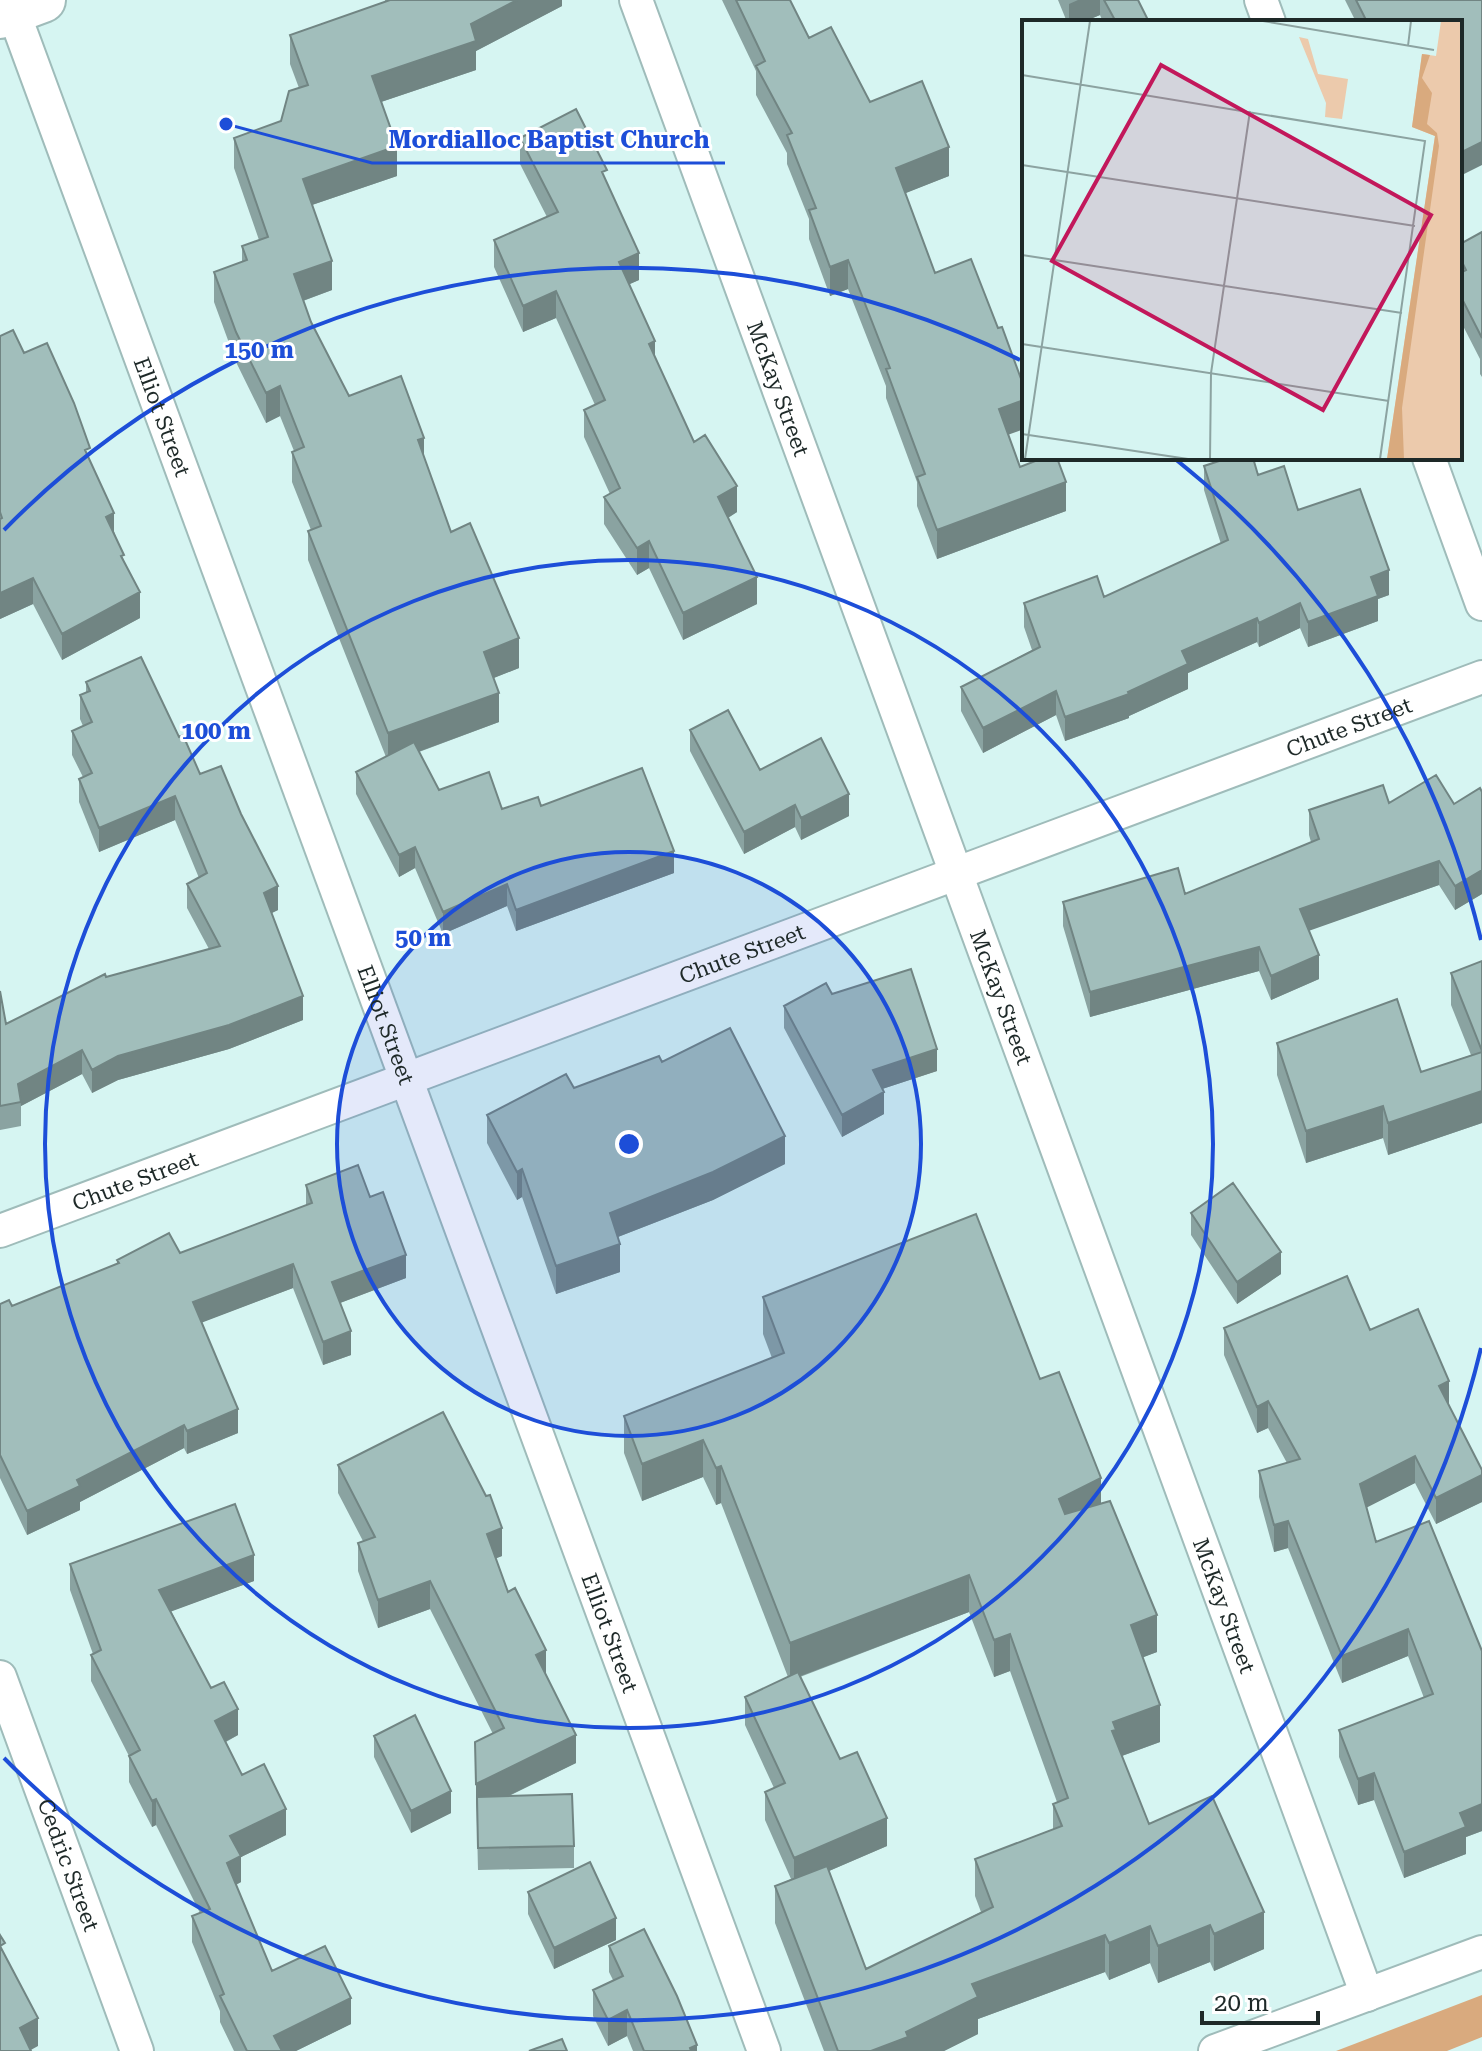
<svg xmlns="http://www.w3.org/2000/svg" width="1482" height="2051" viewBox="0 0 1482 2051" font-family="'Roboto Serif',serif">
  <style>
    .forest { fill: #d9aa7e }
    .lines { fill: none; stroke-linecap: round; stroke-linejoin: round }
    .street-casing { stroke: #9fbcba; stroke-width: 36 }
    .secondary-casing { stroke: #9fbcba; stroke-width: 48 }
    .street { stroke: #fff; stroke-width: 32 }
    .secondary { stroke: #fff; stroke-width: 44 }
    .wall { fill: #8aa3a1; fill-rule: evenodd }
    .shaded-wall { fill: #718583 }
    .building { fill: #a1bebb; stroke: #718583; stroke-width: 2 }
    .ring { fill: none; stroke: #1d4ed8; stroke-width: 4 }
    .labels { text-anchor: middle; stroke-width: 6; stroke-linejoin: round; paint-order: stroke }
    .street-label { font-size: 22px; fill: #1e2928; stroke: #fff }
    .inset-road { fill: none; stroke: #8ca3a1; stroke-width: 2 }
    .view { fill: #c2185b; fill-opacity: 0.15; stroke: #c2185b; stroke-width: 4 }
    .inset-edge { fill: none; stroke: #1e2928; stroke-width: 4 }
    .centre { fill: #1d4ed8; stroke: #fff; stroke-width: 4 }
    .ring-label { font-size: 24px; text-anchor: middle; font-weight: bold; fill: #1d4ed8; stroke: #fff; stroke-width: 6; stroke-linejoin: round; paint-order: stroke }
    .leader { fill: none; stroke: #1d4ed8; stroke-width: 3 }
    .callout-dot { fill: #1d4ed8; stroke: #fff; stroke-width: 3 }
    .callout-label { font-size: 24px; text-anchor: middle; font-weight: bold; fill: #1d4ed8; stroke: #fff; stroke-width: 6; stroke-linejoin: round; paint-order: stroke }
  </style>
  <rect width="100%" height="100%" fill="#d6f5f2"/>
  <path class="forest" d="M 1482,1995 L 1482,2037 L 1447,2051 L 1336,2051 Z"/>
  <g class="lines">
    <g class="street-casing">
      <g id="street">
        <path id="s1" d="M 9,0 L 764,2051"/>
        <path id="s2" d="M 636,0 L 1367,1995"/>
        <path d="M 1261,0 L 1269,22"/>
        <path d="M 1429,458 L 1482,604"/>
        <path id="s3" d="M 0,1231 L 1482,677"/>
        <path id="s4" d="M 0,1677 L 137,2051"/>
        <path d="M 1215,2051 L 1482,1952"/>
      </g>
    </g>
    <g class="secondary-casing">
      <path id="secondary" d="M 0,16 L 43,0"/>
    </g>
    <use href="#street" class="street"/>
    <use href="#secondary" class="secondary"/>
  </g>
  <path class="wall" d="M 385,0 L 562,0 L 562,6 L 476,51 L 476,70 L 381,102 L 397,176 L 312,205 L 332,290 L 303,301 L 311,322 L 349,396 L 424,457 L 451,532 L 519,668 L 493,678 L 499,722 L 419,752 L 439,790 L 502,809 L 541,806 L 674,873 L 516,931 L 507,906 L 443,934 L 415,868 L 399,877 L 356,794 L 356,772 L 386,757 L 308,560 L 308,531 L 311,530 L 292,482 L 292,452 L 294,451 L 280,416 L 266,423 L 236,362 L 214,302 L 214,272 L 242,262 L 242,246 L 259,240 L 234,168 L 234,138 L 281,121 L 299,88 L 290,64 L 290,35 L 385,2 Z
    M 722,0 L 790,0 L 809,38 L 870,102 L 949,176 L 905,193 L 935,273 L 1008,434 L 1020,467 L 1066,511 L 937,559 L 917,506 L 917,482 L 886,398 L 886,386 L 848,289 L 830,296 L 809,239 L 809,219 L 787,164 L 787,153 L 756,95 L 756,71 Z
    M 1058,0 L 1138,0 L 1149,22 L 1103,22 L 1100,15 L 1083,22 L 1067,22 Z
    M 1345,0 L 1482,0 L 1460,22 L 1356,22 Z
    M 520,138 L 607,182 L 639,280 L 629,284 L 655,357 L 694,442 L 737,512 L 728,518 L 757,604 L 683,640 L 649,568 L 637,575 L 604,524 L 604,497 L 610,494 L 584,437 L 584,410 L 595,405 L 556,318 L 523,332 L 494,267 L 494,240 L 547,217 L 520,164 Z
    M 1482,232 L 1482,377 L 1480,374 L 1480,359 L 1460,320 L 1460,244 Z
    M 0,336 L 24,353 L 90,460 L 124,561 L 140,618 L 62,660 L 33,604 L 0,619 Z
    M 1204,466 L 1258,475 L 1298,510 L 1389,595 L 1378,599 L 1378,621 L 1308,647 L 1300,628 L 1259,647 L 1257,642 L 1188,673 L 1188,689 L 1129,716 L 1129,718 L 1065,741 L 1056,715 L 983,753 L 961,711 L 961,687 L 1032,650 L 1024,627 L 1024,603 L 1104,597 L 1221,544 L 1204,490 Z
    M 86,682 L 179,737 L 278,910 L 271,913 L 303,1020 L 229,1049 L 118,1080 L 92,1093 L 82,1074 L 21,1106 L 21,1126 L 0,1130 L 0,991 L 6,1024 L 106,977 L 209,949 L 187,908 L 187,884 L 199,878 L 175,820 L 99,852 L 79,802 L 79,779 L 83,777 L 72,755 L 72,731 L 83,726 L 80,719 L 80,695 L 86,693 Z
    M 690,730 L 760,770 L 849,816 L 801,840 L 795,827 L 744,854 L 690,751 Z
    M 1482,792 L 1482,894 L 1455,910 L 1439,885 L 1309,930 L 1319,979 L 1271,1000 L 1259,971 L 1090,1017 L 1063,926 L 1063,902 L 1185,894 L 1311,842 L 1309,835 L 1309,810 L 1389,803 L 1454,804 Z
    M 1482,961 L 1482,1123 L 1388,1155 L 1383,1138 L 1306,1163 L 1277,1075 L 1277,1043 L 1421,1072 L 1471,1055 L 1451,1005 L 1451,973 Z
    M 784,1006 L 937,1071 L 882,1089 L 884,1114 L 842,1137 L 784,1028 Z
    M 662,1062 L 785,1164 L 713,1200 L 618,1237 L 620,1272 L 556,1294 L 522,1197 L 517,1200 L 487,1143 L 487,1115 Z
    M 306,1185 L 370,1197 L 406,1278 L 340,1303 L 351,1355 L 323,1365 L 293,1288 L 202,1322 L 238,1433 L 187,1454 L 184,1448 L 80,1502 L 80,1510 L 27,1535 L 0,1478 L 0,1304 L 12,1306 L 117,1264 L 117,1260 L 180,1253 L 306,1205 Z
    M 1191,1213 L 1281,1274 L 1237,1304 L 1191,1235 Z
    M 763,1297 L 1040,1379 L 1101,1504 L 1157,1652 L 1143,1657 L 1160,1742 L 1122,1756 L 1149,1824 L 1264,1949 L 1214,1971 L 1210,1962 L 1158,1983 L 1150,1963 L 1109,1980 L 1105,1972 L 978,2019 L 978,2034 L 944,2051 L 824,2051 L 775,1923 L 775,1886 L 791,1879 L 765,1820 L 765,1792 L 774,1788 L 745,1725 L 745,1697 L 788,1677 L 721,1503 L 716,1505 L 703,1477 L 642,1501 L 624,1453 L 624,1416 L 772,1358 L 763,1334 ZM 969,1612 L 994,1677 L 1010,1671 L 1057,1802 L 1053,1804 L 1053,1829 L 975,1859 L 975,1896 L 981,1912 L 866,1969 L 829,1871 L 887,1846 L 840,1759 L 800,1677 Z
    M 1224,1328 L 1370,1330 L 1449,1405 L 1482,1470 L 1482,1502 L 1436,1524 L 1415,1483 L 1366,1507 L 1376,1542 L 1482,1651 L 1482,1831 L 1466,1837 L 1466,1854 L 1404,1878 L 1374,1800 L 1358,1805 L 1339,1757 L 1339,1730 L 1424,1698 L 1408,1656 L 1342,1683 L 1288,1548 L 1274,1552 L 1259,1497 L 1259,1471 L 1287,1463 L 1268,1428 L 1257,1433 L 1224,1355 Z
    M 338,1465 L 502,1556 L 496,1558 L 508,1592 L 546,1675 L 576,1763 L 509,1796 L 574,1846 L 574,1868 L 478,1870 L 475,1742 L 493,1734 L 430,1609 L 378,1628 L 358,1571 L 358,1543 L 363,1541 L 338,1493 Z
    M 70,1564 L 254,1581 L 171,1611 L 211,1688 L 238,1735 L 226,1742 L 242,1775 L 286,1835 L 241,1857 L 241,1882 L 236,1885 L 272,1971 L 351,2024 L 296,2051 L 234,2051 L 220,2022 L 220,2011 L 192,1942 L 192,1916 L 200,1913 L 156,1825 L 152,1827 L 129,1782 L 129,1756 L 91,1681 L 91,1655 L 93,1654 L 70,1590 Z
    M 374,1736 L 451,1813 L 411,1833 L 374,1757 Z
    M 528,1892 L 616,1940 L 554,1969 L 528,1914 Z
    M 609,1946 L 697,2051 L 633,2051 L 627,2036 L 608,2046 L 593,2016 L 593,1990 L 613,1980 L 609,1972 Z"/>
  <path class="shaded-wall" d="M 517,0 L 562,0 L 562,6 L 476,51 L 476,70 L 372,105 L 372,76 Z
    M 1078,0 L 1100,0 L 1100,15 L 1083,22 L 1069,22 L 1069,4 Z
    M 1482,142 L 1482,165 L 1460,176 L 1460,153 Z
    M 397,146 L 397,176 L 303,208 L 303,179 Z
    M 949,147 L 949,176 L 896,197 L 896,168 Z
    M 639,253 L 639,280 L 619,289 L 619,262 Z
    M 848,260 L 848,289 L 830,296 L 830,267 Z
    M 332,261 L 332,290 L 294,304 L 294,274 Z
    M 556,291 L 556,318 L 523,332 L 523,306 Z
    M 655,341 L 655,367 L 649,344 Z
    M 280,386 L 280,416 L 266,423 L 266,393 Z
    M 1024,400 L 1024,429 L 999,438 L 999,409 Z
    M 424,438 L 424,468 L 418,440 Z
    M 1066,482 L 1066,511 L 937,559 L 937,530 Z
    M 737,486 L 737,512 L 718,524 L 718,497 Z
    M 114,513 L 114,539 L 106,517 Z
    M 649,541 L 649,568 L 637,575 L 637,548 Z
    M 1389,570 L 1389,595 L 1378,599 L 1378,621 L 1308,647 L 1308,622 L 1371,577 Z
    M 757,577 L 757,604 L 683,640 L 683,613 Z
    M 33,578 L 33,604 L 0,619 L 0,593 Z
    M 140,592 L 140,618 L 62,660 L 62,634 Z
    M 1300,603 L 1300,628 L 1259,647 L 1259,623 Z
    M 1257,618 L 1257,642 L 1188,673 L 1188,689 L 1129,716 L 1129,718 L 1065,741 L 1065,717 L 1128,692 L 1182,651 Z
    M 519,638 L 519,668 L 484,682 L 484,652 Z
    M 1056,691 L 1056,715 L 983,753 L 983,728 Z
    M 499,693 L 499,722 L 388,763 L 388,733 Z
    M 849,794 L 849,816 L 801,840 L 801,818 Z
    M 175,796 L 175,820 L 99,852 L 99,828 Z
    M 795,805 L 795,827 L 744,854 L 744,832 Z
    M 415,847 L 415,868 L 399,877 L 399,855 Z
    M 674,851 L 674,873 L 516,931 L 516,910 Z
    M 1439,861 L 1439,885 L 1300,934 L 1300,909 Z
    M 1482,870 L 1482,894 L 1455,910 L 1455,886 Z
    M 507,884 L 507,906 L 443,934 L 443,912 Z
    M 278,886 L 278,910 L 264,917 L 264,893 Z
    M 1259,947 L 1259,971 L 1090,1017 L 1090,992 Z
    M 1319,955 L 1319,979 L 1271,1000 L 1271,976 Z
    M 303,996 L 303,1020 L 229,1049 L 118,1080 L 92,1093 L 92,1070 L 118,1056 Z
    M 937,1049 L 937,1071 L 873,1092 L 873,1070 Z
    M 82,1050 L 82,1074 L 21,1106 L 18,1084 Z
    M 1482,1091 L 1482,1123 L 1388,1155 L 1388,1123 Z
    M 884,1092 L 884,1114 L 842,1137 L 842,1115 Z
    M 1383,1106 L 1383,1138 L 1306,1163 L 1306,1131 Z
    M 785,1136 L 785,1164 L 713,1200 L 610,1240 L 610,1213 Z
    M 522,1169 L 522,1197 L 517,1200 L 517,1172 Z
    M 620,1244 L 620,1272 L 556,1294 L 556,1266 Z
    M 1281,1252 L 1281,1274 L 1237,1304 L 1237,1282 Z
    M 406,1255 L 406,1278 L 332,1306 L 332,1282 Z
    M 293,1264 L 293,1288 L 193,1326 L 193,1302 Z
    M 351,1331 L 351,1355 L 323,1365 L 323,1342 Z
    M 1449,1381 L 1449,1407 L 1439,1386 Z
    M 1268,1401 L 1268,1428 L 1257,1433 L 1257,1407 Z
    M 238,1409 L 238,1433 L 187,1454 L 187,1431 Z
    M 184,1425 L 184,1448 L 80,1502 L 80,1510 L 27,1535 L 27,1511 L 77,1480 Z
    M 703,1440 L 703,1477 L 642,1501 L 642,1464 Z
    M 1415,1456 L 1415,1483 L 1360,1511 L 1360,1484 Z
    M 721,1466 L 721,1503 L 716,1505 L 716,1468 Z
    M 1482,1475 L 1482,1502 L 1436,1524 L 1436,1498 Z
    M 1101,1478 L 1101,1515 L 1059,1536 L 1059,1499 Z
    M 1288,1521 L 1288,1548 L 1274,1552 L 1274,1525 Z
    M 502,1528 L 502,1556 L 487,1562 L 487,1534 Z
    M 254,1555 L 254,1581 L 159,1616 L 159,1590 Z
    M 969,1575 L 969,1612 L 790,1680 L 790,1643 Z
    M 430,1581 L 430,1609 L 378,1628 L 378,1600 Z
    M 1157,1615 L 1157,1652 L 1131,1662 L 1131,1625 Z
    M 1408,1629 L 1408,1656 L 1342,1683 L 1342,1656 Z
    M 1010,1634 L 1010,1671 L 994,1677 L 994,1640 Z
    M 546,1650 L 546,1677 L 536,1655 Z
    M 1160,1705 L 1160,1742 L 1116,1758 L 1112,1768 L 1113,1722 Z
    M 238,1709 L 238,1735 L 215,1747 L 215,1721 Z
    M 576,1735 L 576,1763 L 477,1811 L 477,1797 L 476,1812 L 476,1784 Z
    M 1374,1773 L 1374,1800 L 1358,1805 L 1358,1779 Z
    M 451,1791 L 451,1813 L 411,1833 L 411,1811 Z
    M 156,1799 L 156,1825 L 152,1827 L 152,1801 Z
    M 1482,1804 L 1482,1831 L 1466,1837 L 1466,1854 L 1404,1878 L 1404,1852 L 1460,1813 Z
    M 286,1809 L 286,1835 L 241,1857 L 241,1882 L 227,1889 L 227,1863 L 230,1836 Z
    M 887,1818 L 887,1846 L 794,1886 L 794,1858 Z
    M 1264,1912 L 1264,1949 L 1214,1971 L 1214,1934 Z
    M 616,1918 L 616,1940 L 554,1969 L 554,1948 Z
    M 1210,1925 L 1210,1962 L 1158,1983 L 1158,1946 Z
    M 1150,1926 L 1150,1963 L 1109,1980 L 1109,1943 Z
    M 1105,1935 L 1105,1972 L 978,2019 L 978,2034 L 944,2051 L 871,2051 L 906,2032 L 972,1984 Z
    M 351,1998 L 351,2024 L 296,2051 L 274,2051 L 274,2036 Z
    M 627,2010 L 627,2036 L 608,2046 L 608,2020 Z
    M 38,2018 L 38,2046 L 29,2051 L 20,2028 Z
    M 697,2045 L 697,2051 L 690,2051 L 690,2048 Z"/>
  <path class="building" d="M 390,0 L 517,0 L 471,24 L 476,41 L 372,76 L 397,146 L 303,179 L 332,261 L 294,274 L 311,322 L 349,396 L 401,376 L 424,438 L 418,440 L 451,532 L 470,523 L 519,638 L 484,652 L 499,693 L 388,733 L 308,531 L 321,526 L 292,452 L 304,447 L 280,386 L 266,393 L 236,332 L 214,272 L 247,260 L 242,246 L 268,237 L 234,138 L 281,121 L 289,91 L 308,85 L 290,35 Z
    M 736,0 L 790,0 L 809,38 L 831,27 L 870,102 L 922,81 L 949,147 L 896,168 L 935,273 L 971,259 L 998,328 L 1002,327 L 1024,387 L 1024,400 L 999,409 L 1020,467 L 1043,458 L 1057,458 L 1066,482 L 937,530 L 917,477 L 925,474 L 886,369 L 890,368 L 848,260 L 830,267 L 809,210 L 816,208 L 787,135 L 792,133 L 756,66 L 765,61 Z
    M 1104,0 L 1138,0 L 1149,22 L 1116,22 Z
    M 1356,0 L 1482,0 L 1482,142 L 1460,153 L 1460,22 L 1367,22 Z
    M 576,109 L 607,170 L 602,172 L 639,253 L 619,262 L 655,341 L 649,344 L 694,442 L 705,435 L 737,486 L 718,497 L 757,577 L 683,613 L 649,541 L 637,548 L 604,497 L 620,488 L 584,410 L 605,400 L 556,291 L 523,306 L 494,240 L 558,212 L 520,138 Z
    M 1482,232 L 1482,338 L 1460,295 L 1460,273 L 1466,270 L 1460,258 L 1460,244 Z
    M 13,330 L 24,353 L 47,343 L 74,403 L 90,448 L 85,450 L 114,513 L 106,517 L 124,555 L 121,556 L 140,592 L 62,634 L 33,578 L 0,593 L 0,519 L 2,518 L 0,512 L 0,336 Z
    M 1228,458 L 1253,458 L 1258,475 L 1284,466 L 1298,510 L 1360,489 L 1389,570 L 1371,577 L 1378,596 L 1308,622 L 1300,603 L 1259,623 L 1257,618 L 1182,651 L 1188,664 L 1128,692 L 1129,694 L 1065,717 L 1056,691 L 983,728 L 961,687 L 1040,647 L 1024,603 L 1097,576 L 1104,597 L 1228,540 L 1204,466 Z
    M 141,657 L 179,737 L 183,735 L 200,774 L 221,766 L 241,814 L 278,886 L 264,893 L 303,996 L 229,1025 L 118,1056 L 92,1070 L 82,1050 L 18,1084 L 21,1102 L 0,1106 L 0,991 L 6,1024 L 105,974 L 106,977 L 220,946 L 187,884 L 207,873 L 175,796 L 99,828 L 79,779 L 92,773 L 72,731 L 92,722 L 80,695 L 90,691 L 86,682 Z
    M 728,710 L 760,770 L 821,738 L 849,794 L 801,818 L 795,805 L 744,832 L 690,730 Z
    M 414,742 L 439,790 L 489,772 L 502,809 L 538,797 L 541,806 L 642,768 L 674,851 L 516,910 L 507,884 L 443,912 L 415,847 L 399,855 L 356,772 Z
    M 1436,775 L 1454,804 L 1480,788 L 1482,792 L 1482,870 L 1455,886 L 1439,861 L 1300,909 L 1319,955 L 1271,976 L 1259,947 L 1090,992 L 1063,902 L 1178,868 L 1185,894 L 1319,839 L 1309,810 L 1383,785 L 1389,803 Z
    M 1482,961 L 1482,1051 L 1451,973 Z
    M 911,969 L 937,1049 L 873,1070 L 884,1092 L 842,1115 L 784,1006 L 826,983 L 832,994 Z
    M 1397,999 L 1421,1072 L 1482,1052 L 1482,1091 L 1388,1123 L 1383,1106 L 1306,1131 L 1277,1043 Z
    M 730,1028 L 785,1136 L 713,1172 L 610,1213 L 620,1244 L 556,1266 L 522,1169 L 517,1172 L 487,1115 L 566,1074 L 574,1088 L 659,1056 L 662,1062 Z
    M 358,1165 L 370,1197 L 383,1192 L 406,1255 L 332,1282 L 351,1331 L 323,1342 L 293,1264 L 193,1302 L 238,1409 L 187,1431 L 184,1425 L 77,1480 L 80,1486 L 27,1511 L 0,1455 L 0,1304 L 9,1300 L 12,1306 L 119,1263 L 117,1260 L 169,1233 L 180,1253 L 312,1203 L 306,1185 Z
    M 1233,1183 L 1281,1252 L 1237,1282 L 1191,1213 Z
    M 976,1214 L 1040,1379 L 1059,1372 L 1101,1478 L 1059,1499 L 1065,1514 L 1110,1501 L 1157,1615 L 1131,1625 L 1160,1705 L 1113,1722 L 1116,1730 L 1112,1731 L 1149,1824 L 1212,1796 L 1264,1912 L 1214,1934 L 1210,1925 L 1158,1946 L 1150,1926 L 1109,1943 L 1105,1935 L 972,1984 L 978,1997 L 906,2032 L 908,2037 L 871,2051 L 838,2051 L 775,1886 L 827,1866 L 866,1969 L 993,1907 L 975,1859 L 1062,1826 L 1053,1804 L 1068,1798 L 1010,1634 L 994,1640 L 969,1575 L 790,1643 L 721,1466 L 716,1468 L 703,1440 L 642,1464 L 624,1416 L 784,1353 L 763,1297 Z
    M 1347,1276 L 1370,1330 L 1418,1309 L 1449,1381 L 1439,1386 L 1482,1470 L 1482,1475 L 1436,1498 L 1415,1456 L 1360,1484 L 1376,1542 L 1429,1521 L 1482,1651 L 1482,1804 L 1460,1813 L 1466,1827 L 1404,1852 L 1374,1773 L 1358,1779 L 1339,1730 L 1433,1694 L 1408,1629 L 1342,1656 L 1288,1521 L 1274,1525 L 1259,1471 L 1300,1459 L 1268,1401 L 1257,1407 L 1224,1328 Z
    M 443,1412 L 486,1496 L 490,1495 L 502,1528 L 487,1534 L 508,1592 L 515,1588 L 546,1650 L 536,1655 L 576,1735 L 476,1784 L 475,1742 L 504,1728 L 430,1581 L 378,1600 L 358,1543 L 375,1537 L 338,1465 Z
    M 235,1504 L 254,1555 L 159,1590 L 211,1688 L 224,1682 L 238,1709 L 215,1721 L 242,1775 L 264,1764 L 286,1809 L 230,1836 L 241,1856 L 227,1863 L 272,1971 L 325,1946 L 351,1998 L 274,2036 L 282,2051 L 247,2051 L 220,1996 L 224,1994 L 192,1916 L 210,1909 L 156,1799 L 152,1801 L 129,1756 L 140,1750 L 91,1655 L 101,1650 L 70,1564 Z
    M 798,1672 L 840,1759 L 857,1752 L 887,1818 L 794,1858 L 765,1792 L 785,1783 L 745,1697 Z
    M 415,1715 L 451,1791 L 411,1811 L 374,1736 Z
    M 572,1794 L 574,1846 L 478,1848 L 477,1797 Z
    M 590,1862 L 616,1918 L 554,1948 L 528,1892 Z
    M 644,1929 L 677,1996 L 697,2045 L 690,2048 L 691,2051 L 644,2051 L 627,2010 L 608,2020 L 593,1990 L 623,1976 L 609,1946 Z
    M 0,1935 L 5,1943 L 0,1946 Z
    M 0,1946 L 38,2018 L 20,2028 L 31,2051 L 0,2051 Z
    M 562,2039 L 567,2051 L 529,2051 Z"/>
  <circle cx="629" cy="1144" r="292" fill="#1d4ed8" fill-opacity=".12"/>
  <g class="ring">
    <circle cx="629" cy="1144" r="292"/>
    <circle cx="629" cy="1144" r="584"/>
    <path d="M1481 1348A876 876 0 0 1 4 1758M4 530A876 876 0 0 1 1020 360M1174 458A876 876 0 0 1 1481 940"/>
  </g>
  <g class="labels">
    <g class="street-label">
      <text dy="8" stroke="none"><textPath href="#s2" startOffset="414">McKay Street</textPath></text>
      <text dy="8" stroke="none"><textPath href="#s1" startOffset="444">Elliot Street</textPath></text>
      <text dy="8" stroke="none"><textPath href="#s3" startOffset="1440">Chute Street</textPath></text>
      <text dy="8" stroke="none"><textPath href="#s3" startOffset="792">Chute Street</textPath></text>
      <text dy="8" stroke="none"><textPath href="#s2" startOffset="1062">McKay Street</textPath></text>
      <text dy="8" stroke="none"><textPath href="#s1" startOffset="1092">Elliot Street</textPath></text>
      <text dy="8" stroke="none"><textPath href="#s3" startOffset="144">Chute Street</textPath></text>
      <text dy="8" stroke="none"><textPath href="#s2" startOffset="1710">McKay Street</textPath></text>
      <text dy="8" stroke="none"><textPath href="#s1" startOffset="1740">Elliot Street</textPath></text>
      <text dy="8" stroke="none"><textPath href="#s4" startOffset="200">Cedric Street</textPath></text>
    </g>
  </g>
  <g transform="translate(1022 20)">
    <rect width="440" height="440" fill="#d6f5f2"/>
    <path d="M 419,1 L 440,1 L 440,439 L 365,439 L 413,116 L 390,107 L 400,34 L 414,36 ZM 277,17 L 286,19 L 296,54 L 326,59 L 320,99 L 303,97 L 304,83 Z" fill="#eccaac"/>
    <path d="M 400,34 L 408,35 L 400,58 L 410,73 L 405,104 L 415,113 L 417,126 L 380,388 L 382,439 L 365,439 L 413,116 L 390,107 Z" fill="#d9aa7e"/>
    <path class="inset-road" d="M 241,1 L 412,30M 386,26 L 389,1M 0,55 L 403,121 L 358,439M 0,145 L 393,206M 0,235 L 380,293M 0,324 L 367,381M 0,414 L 166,439M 3,439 L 68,1M 188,439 L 189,353 L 228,91"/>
    <path class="view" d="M 139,45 L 409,195 L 301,390 L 30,241 Z"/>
    <rect width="440" height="440" class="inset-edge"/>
  </g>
  <circle cx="629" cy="1144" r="12" class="centre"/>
  <g class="ring-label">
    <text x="259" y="358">150 m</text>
    <text x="216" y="739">100 m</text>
    <text x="423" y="946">50 m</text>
  </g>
  <path class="leader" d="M226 124L372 163H725"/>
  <circle class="callout-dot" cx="226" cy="124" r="8"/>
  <g class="callout-label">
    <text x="549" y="148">Mordialloc Baptist Church</text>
  </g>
  <path d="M1202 2011v12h116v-12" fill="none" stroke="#1e2928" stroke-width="4"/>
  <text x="1214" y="2011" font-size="24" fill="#1e2928" stroke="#ffffff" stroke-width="6" paint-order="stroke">20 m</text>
</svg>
